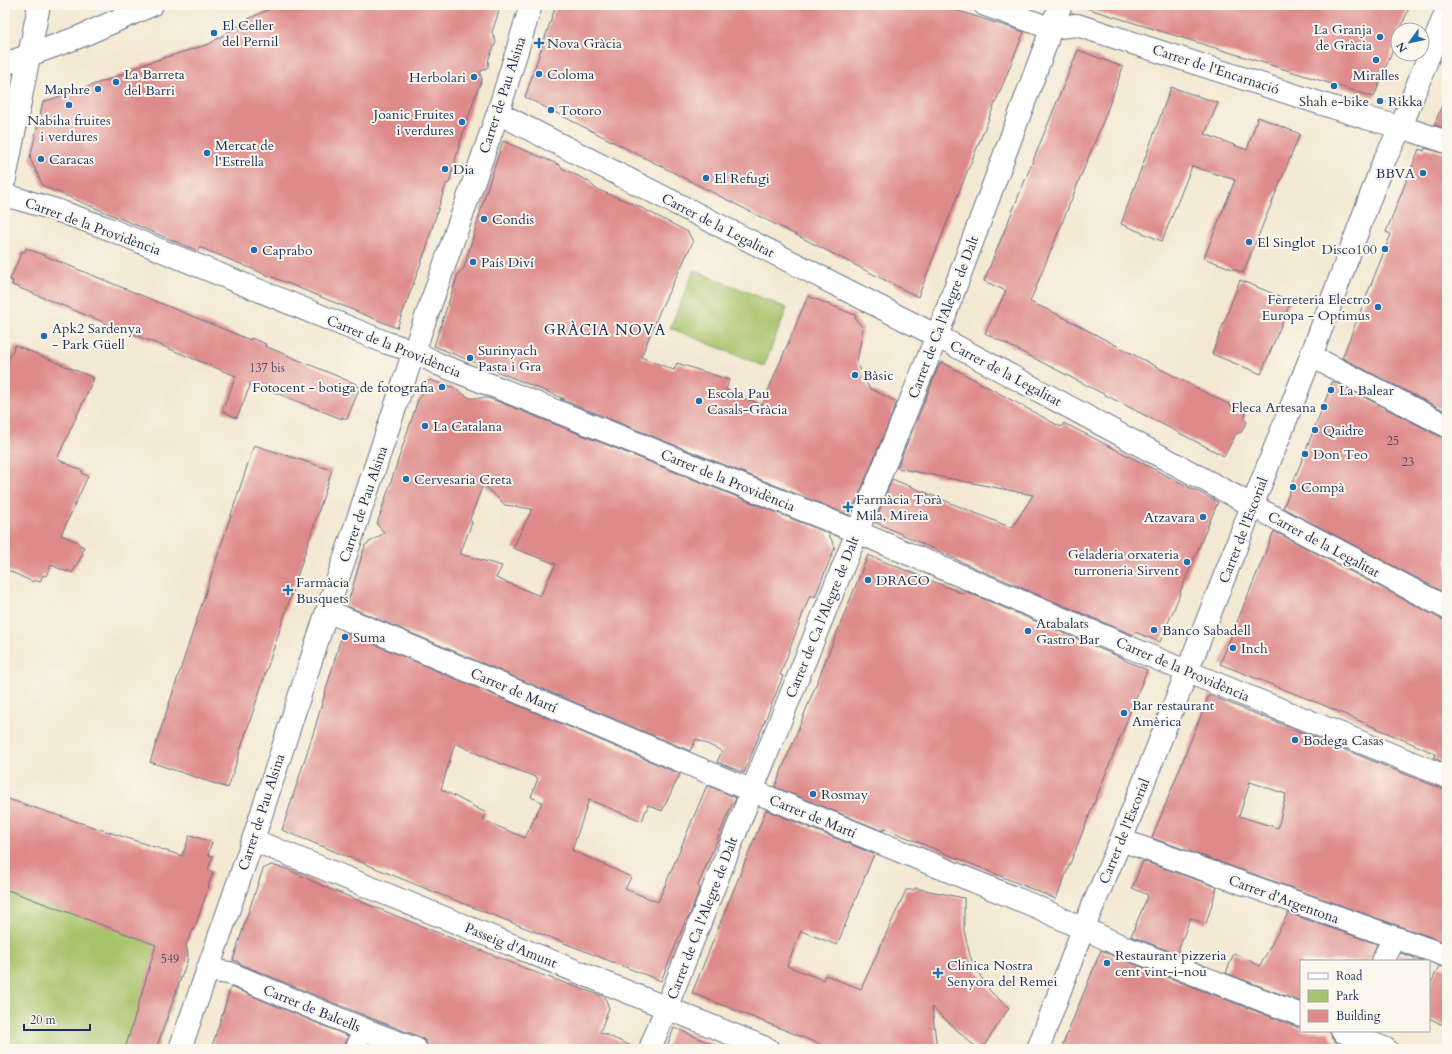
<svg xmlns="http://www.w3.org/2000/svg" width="1452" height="1054" viewBox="0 0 1452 1054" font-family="Cardo,serif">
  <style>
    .green { fill: #a7c36b; stroke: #617964 }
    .building { fill: #de8a8a; fill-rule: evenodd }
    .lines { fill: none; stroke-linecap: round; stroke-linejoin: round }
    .pedestrian-casing { stroke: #677086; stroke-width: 21 }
    .minor-casing { stroke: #677086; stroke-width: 24 }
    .tertiary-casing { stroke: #677086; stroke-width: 24 }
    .pedestrian { stroke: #fff; stroke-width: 19 }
    .minor { stroke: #fff; stroke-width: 22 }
    .tertiary { stroke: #fff; stroke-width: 22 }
    .poi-dot { fill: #1f6fb2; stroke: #fbf7ec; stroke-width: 1.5 }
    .labels { text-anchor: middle; stroke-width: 4; stroke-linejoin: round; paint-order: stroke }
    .number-label { font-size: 12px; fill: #4c4669 }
    .poi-label { font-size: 14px; fill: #1b2f5e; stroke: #fbf7ec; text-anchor: start }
    .street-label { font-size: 14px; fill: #1b2f5e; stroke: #fbf7ec }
    .neighbourhood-label { font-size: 15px; letter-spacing: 1px; fill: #1b2f5e; stroke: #fbf7ec }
  </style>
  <rect width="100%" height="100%" fill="#fbf7ec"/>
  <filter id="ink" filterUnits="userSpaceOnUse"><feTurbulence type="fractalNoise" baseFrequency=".025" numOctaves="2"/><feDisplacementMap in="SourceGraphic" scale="8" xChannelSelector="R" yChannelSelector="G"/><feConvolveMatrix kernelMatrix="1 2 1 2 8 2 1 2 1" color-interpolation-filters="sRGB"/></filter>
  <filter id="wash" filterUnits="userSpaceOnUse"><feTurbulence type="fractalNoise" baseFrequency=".012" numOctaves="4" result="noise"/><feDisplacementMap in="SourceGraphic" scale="16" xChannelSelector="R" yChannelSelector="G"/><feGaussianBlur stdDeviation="0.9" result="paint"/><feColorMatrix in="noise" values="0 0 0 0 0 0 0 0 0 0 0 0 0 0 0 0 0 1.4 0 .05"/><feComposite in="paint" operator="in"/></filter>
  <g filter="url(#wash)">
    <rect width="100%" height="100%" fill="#f3e8d1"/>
    <path class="green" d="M 694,270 L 787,308 L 764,366 L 670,328 Z
      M 5,870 L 182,940 L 186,945 L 188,957 L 157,1049 L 5,1049 Z"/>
    <g id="blocks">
      <path class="building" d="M 285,5 L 501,5 L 492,32 L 496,42 L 489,58 L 488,67 L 480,72 L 482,80 L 476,94 L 461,139 L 449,183 L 446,184 L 428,241 L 428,244 L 397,328 L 199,247 L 198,251 L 43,186 L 30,158 L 43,102 L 113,78 L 144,64 L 209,44 L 238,26 L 247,24 L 248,19 L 274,7 L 278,8 Z
        M 556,5 L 940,5 L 1024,32 L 959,192 L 918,297 L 525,97 Z
        M 1090,5 L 1410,5 L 1400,30 L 1398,30 L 1398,36 L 1374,97 L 1089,9 Z
        M 1078,50 L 1123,67 L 1104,119 L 1030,302 L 1055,313 L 1189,384 L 1246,413 L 1244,419 L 1247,422 L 1241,432 L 1236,434 L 1224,456 L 985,333 L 1006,291 L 984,281 Z
        M 1171,87 L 1218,103 L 1205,134 L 1247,150 L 1258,117 L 1300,134 L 1243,273 L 1204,258 L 1235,180 L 1192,166 L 1162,241 L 1121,224 Z
        M 1446,95 L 1447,95 L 1447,129 L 1434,125 Z
        M 503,141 L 560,165 L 562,168 L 588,181 L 596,189 L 636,205 L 688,232 L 693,242 L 661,308 L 641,357 L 674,370 L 677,363 L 729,380 L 726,390 L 762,405 L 808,296 L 855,315 L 856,320 L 863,328 L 857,362 L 869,388 L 897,402 L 852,512 L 850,511 L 849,515 L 560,399 L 565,399 L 434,346 L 458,274 L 464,268 L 488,186 Z
        M 1425,148 L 1447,154 L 1447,412 L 1342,358 L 1391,234 L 1386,232 L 1419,149 L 1424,151 Z
        M 26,248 L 250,340 L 251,338 L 266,344 L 265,346 L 356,384 L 356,386 L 360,387 L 347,419 L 342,417 L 342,419 L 251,383 L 237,418 L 222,411 L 236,376 L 12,285 L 13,281 L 10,280 L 22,251 L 25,252 Z
        M 1240,280 L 1291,301 L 1261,374 L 1212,354 Z
        M 15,345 L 94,378 L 57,459 L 83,471 L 82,473 L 88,476 L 61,535 L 78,542 L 78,544 L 84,547 L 82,553 L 83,554 L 72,573 L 68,570 L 67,572 L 51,565 L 46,576 L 43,575 L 40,582 L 34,580 L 33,582 L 5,569 L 5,368 Z
        M 942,362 L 1061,427 L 1064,423 L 1218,502 L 1180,592 L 1181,592 L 1160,642 L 1135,632 L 1133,635 L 975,568 L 875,522 L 892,479 L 1012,528 L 1033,495 L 897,468 L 938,368 Z
        M 429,380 L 452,387 L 470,398 L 488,398 L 499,402 L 828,533 L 835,547 L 815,597 L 810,595 L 780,675 L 783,676 L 744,773 L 717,762 L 722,751 L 696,739 L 690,751 L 347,606 L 365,545 L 384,533 L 377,524 L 418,400 L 423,393 ZM 483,484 L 505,505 L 532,509 L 513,548 L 556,564 L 540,596 L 496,578 L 502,566 L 460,554 L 472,523 L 470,519 Z
        M 1333,381 L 1441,437 L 1447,438 L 1447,594 L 1283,508 Z
        M 254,445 L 332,470 L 228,788 L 150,762 Z
        M 1274,531 L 1441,619 L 1447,620 L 1447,764 L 1434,758 L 1436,754 L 1323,705 L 1220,664 Z
        M 868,555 L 964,594 L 965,591 L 1124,659 L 1124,660 L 1147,670 L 1056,899 L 884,828 L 883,831 L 775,787 Z
        M 343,631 L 680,774 L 662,811 L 648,805 L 642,821 L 589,800 L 572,850 L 631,877 L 625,889 L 658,902 L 707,785 L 736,798 L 734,803 L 732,804 L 712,852 L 698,886 L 700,888 L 689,917 L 686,920 L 661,981 L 444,896 L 282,830 L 314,731 ZM 455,743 L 489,759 L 538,778 L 531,797 L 542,802 L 525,838 L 483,820 L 486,813 L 441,789 Z
        M 1209,695 L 1442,789 L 1447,789 L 1447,943 L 1152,838 ZM 1250,782 L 1286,794 L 1278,828 L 1239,816 Z
        M 5,798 L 182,856 L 190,835 L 212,842 L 208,855 L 213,856 L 208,870 L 213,872 L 208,886 L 209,886 L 196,924 L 186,945 L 188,954 L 187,961 L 156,1049 L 125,1049 L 156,945 L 5,889 Z
        M 766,810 L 874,854 L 837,945 L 801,931 L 787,966 L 823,980 L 825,975 L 861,989 L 906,890 L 914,890 L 915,888 L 964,898 L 964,930 L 970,956 L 975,968 L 991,992 L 1009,1008 L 982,1049 L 980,1049 L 971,1043 L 932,1007 L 937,1049 L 832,1049 L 692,993 Z
        M 1143,861 L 1217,887 L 1206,924 L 1190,918 L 1177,954 L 1131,936 L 1148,895 L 1132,888 Z
        M 271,865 L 287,869 L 325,887 L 542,975 L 605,997 L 609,1008 L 600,1032 L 638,1049 L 428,1049 L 426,1041 L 420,1037 L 368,1017 L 238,963 L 239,962 L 233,960 L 247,916 L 263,869 Z
        M 1288,913 L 1377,944 L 1370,961 L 1301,961 L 1301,1002 L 1226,973 L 1234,953 L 1260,966 Z
        M 1101,950 L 1115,957 L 1297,1027 L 1301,1027 L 1301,1031 L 1330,1031 L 1332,1039 L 1337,1043 L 1353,1049 L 1061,1049 Z
        M 1400,953 L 1424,961 L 1396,961 Z
        M 1439,966 L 1447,968 L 1447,1027 L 1429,1018 L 1429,987 Z
        M 231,987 L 348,1036 L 344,1049 L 211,1049 Z
        M 674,1028 L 682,1031 L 723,1049 L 666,1049 Z"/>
    </g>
  </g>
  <g filter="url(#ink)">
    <use href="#blocks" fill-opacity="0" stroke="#677086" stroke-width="1"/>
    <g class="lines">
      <g class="pedestrian-casing">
        <path id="pedestrian" d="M 355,1049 L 363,1029"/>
      </g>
      <g class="minor-casing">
        <path id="minor" d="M 985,5 L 1050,28 L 1077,25 L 1366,118 L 1401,127 L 1447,142
          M 5,64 L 79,37 L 152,5
          M 498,113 L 937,336 L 1272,516 L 1447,608
          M 5,195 L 53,209 L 104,227 L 387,343 L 414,351 L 438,364 L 836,523 L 1188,672 L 1447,777
          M 1311,356 L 1447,426
          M 327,611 L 743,787 L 1037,907 L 1083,929 L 1096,934 L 1119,945 L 1301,1015
          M 253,840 L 768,1049
          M 1121,840 L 1447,956
          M 1382,961 L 1394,938
          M 207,970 L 229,973 L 363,1029 L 416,1049
          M 1342,1031 L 1386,1049
          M 180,1049 L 253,840 L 327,611 L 414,351 L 498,113 L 531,5
          M 650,1049 L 757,778 L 937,336 L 1047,41 L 1050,28 L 1061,5"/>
      </g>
      <g class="tertiary-casing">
        <path id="tertiary" d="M 5,179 L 39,5
          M 1038,1049 L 1083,929 L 1121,840 L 1311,356 L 1383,163 L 1401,127 L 1447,9"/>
      </g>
      <use href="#pedestrian" class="pedestrian"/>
      <use href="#minor" class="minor"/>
      <use href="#tertiary" class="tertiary"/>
    </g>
  </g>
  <g class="poi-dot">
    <circle cx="214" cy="33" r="4"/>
    <circle cx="1380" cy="37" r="4"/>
    <path d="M537 37h4v4h4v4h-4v4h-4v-4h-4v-4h4z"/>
    <circle cx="1376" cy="60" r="4"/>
    <circle cx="539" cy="74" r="4"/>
    <circle cx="474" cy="77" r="4"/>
    <circle cx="116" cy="82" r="4"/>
    <circle cx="1334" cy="86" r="4"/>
    <circle cx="98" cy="89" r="4"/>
    <circle cx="1380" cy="101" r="4"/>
    <circle cx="69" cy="105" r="4"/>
    <circle cx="551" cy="110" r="4"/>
    <circle cx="462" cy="122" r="4"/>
    <circle cx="207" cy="153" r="4"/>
    <circle cx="41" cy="159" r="4"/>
    <circle cx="445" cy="169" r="4"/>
    <circle cx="1423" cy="173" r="4"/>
    <circle cx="706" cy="178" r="4"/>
    <circle cx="484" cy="219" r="4"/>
    <circle cx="1249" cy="242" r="4"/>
    <circle cx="1385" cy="249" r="4"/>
    <circle cx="254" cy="250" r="4"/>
    <circle cx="473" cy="262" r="4"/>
    <circle cx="1378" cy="307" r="4"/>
    <circle cx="44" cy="336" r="4"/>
    <circle cx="470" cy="358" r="4"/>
    <circle cx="855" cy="375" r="4"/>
    <circle cx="442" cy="387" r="4"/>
    <circle cx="1331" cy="390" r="4"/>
    <circle cx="699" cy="401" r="4"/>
    <circle cx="1324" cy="407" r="4"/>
    <circle cx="425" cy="426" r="4"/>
    <circle cx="1315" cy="430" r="4"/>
    <circle cx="1305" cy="454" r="4"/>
    <circle cx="406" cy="479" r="4"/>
    <circle cx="1293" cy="487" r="4"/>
    <path d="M846 501h4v4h4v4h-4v4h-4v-4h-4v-4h4z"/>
    <circle cx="1203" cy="517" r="4"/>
    <circle cx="1187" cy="562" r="4"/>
    <circle cx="868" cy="580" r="4"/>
    <path d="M286 584h4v4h4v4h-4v4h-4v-4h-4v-4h4z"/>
    <circle cx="1154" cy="630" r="4"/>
    <circle cx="1028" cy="631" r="4"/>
    <circle cx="345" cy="637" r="4"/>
    <circle cx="1233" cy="648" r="4"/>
    <circle cx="1124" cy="713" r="4"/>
    <circle cx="1295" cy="740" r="4"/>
    <circle cx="813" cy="794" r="4"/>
    <circle cx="1107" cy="963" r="4"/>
    <path d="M936 967h4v4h4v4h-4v4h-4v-4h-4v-4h4z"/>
  </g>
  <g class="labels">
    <g class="number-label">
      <text x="267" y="372">137 bis</text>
      <text x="1393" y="445">25</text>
      <text x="1408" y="466">23</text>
      <text x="170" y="963">549</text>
    </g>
    <g class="poi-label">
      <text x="222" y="30">El Celler<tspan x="222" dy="16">del Pernil</tspan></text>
      <text x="1372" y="34" text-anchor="end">La Granja<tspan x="1372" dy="16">de Gràcia</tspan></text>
      <text x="547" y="48">Nova Gràcia</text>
      <text x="124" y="79">La Barreta<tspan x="124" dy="16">del Barri</tspan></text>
      <text x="547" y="79">Coloma</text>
      <text x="1376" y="80" text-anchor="middle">Miralles</text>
      <text x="466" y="82" text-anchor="end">Herbolari</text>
      <text x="90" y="94" text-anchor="end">Maphre</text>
      <text x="1334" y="106" text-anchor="middle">Shah e-bike</text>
      <text x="1388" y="106">Rikka</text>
      <text x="559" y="115">Totoro</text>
      <text x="454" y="119" text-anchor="end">Joanic Fruites<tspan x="454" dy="16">i verdures</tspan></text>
      <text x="69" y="125" text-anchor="middle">Nabiha fruites<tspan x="69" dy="16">i verdures</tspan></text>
      <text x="215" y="150">Mercat de<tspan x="215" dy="16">l'Estrella</tspan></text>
      <text x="49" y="164">Caracas</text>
      <text x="453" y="174">Dia</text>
      <text x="1415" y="178" text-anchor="end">BBVA</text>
      <text x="714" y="183">El Refugi</text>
      <text x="492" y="224">Condis</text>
      <text x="1257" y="247">El Singlot</text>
      <text x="1377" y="254" text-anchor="end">Disco100</text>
      <text x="262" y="255">Caprabo</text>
      <text x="481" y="267">País Diví</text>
      <text x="1370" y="304" text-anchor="end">Ferreteria Electro<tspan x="1370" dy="16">Europa - Optimus</tspan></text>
      <text x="52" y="333">Apk2 Sardenya<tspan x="52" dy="16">- Park Güell</tspan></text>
      <text x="478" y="355">Surinyach<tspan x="478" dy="16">Pasta i Gra</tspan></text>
      <text x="863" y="380">Bàsic</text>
      <text x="434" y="392" text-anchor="end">Fotocent - botiga de fotografia</text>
      <text x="1339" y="395">La Balear</text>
      <text x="707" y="398">Escola Pau<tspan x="707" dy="16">Casals-Gràcia</tspan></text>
      <text x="1316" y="412" text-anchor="end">Fleca Artesana</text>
      <text x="433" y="431">La Catalana</text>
      <text x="1323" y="435">Qaidre</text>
      <text x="1313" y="459">Don Teo</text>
      <text x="414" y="484">Cervesaria Creta</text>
      <text x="1301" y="492">Compà</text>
      <text x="856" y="504">Farmàcia Torà<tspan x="856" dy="16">Mila, Mireia</tspan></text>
      <text x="1195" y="522" text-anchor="end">Atzavara</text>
      <text x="1179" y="559" text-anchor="end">Geladeria orxateria<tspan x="1179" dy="16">turroneria Sirvent</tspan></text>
      <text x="876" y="585">DRACO</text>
      <text x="296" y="587">Farmàcia<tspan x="296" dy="16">Busquets</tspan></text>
      <text x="1036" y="628">Atabalats<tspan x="1036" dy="16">Gastro Bar</tspan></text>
      <text x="1162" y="635">Banco Sabadell</text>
      <text x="353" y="642">Suma</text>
      <text x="1241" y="653">Inch</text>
      <text x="1132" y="710">Bar restaurant<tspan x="1132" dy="16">Amèrica</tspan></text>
      <text x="1303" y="745">Bodega Casas</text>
      <text x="821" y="799">Rosmay</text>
      <text x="1115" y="960">Restaurant pizzeria<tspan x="1115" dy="16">cent vint-i-nou</tspan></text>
      <text x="947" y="970">Clínica Nostra<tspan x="947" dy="16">Senyora del Remei</tspan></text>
    </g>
    <g class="street-label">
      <text transform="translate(1216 69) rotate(18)" y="5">Carrer de l'Encarnació</text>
      <text transform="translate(502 95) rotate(-72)" y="5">Carrer de Pau Alsina</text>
      <text transform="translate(718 225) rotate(27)" y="5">Carrer de la Legalitat</text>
      <text transform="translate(93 226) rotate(20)" y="5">Carrer de la Providència</text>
      <text transform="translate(943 317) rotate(-69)" y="5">Carrer de Ca l'Alegre de Dalt</text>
      <text transform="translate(394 346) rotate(22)" y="5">Carrer de la Providència</text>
      <text transform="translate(1006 373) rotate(28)" y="5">Carrer de la Legalitat</text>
      <text transform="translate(728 480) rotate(22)" y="5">Carrer de la Providència</text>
      <text transform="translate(363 504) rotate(-71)" y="5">Carrer de Pau Alsina</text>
      <text transform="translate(1243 530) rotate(-69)" y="5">Carrer de l'Escorial</text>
      <text transform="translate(1324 544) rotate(28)" y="5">Carrer de la Legalitat</text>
      <text transform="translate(822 617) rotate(-68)" y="5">Carrer de Ca l'Alegre de Dalt</text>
      <text transform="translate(1183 669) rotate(23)" y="5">Carrer de la Providència</text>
      <text transform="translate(514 690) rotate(23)" y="5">Carrer de Martí</text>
      <text transform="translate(261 812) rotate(-72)" y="5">Carrer de Pau Alsina</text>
      <text transform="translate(813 816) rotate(22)" y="5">Carrer de Martí</text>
      <text transform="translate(1124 831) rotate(-68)" y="5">Carrer de l'Escorial</text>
      <text transform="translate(1284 899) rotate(20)" y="5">Carrer d'Argentona</text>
      <text transform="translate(702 918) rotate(-69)" y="5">Carrer de Ca l'Alegre de Dalt</text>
      <text transform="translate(511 945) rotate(22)" y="5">Passeig d'Amunt</text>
      <text transform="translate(312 1008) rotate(22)" y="5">Carrer de Balcells</text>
    </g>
    <g class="neighbourhood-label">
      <text x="605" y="335">GRÀCIA NOVA</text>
    </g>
  </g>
  <rect width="1452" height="1054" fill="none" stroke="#fbf7ec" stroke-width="20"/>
  <rect x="1300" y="960" width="130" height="72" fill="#fbf7ec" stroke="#a1a7b3"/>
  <rect x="1308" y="973" width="20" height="6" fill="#ffffff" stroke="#a1a7b3"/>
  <text x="1336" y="980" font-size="12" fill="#1b2f5e">Road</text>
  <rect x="1308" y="990" width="20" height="12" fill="#a7c36b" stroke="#a1a7b3"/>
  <text x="1336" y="1000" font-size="12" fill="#1b2f5e">Park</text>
  <rect x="1308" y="1010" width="20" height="12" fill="#de8a8a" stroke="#a1a7b3"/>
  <text x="1336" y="1020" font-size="12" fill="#1b2f5e">Building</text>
  <g transform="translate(1410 42) rotate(237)"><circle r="19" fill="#fbf7ec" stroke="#a1a7b3"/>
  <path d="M0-3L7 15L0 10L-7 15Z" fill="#1f6fb2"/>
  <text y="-6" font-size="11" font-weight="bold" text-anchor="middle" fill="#1b2f5e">N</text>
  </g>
  <path d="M24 1024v6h66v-6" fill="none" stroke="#1b2f5e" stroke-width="2"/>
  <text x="30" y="1024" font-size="12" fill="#1b2f5e" stroke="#fbf7ec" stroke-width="3" paint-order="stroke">20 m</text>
</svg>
